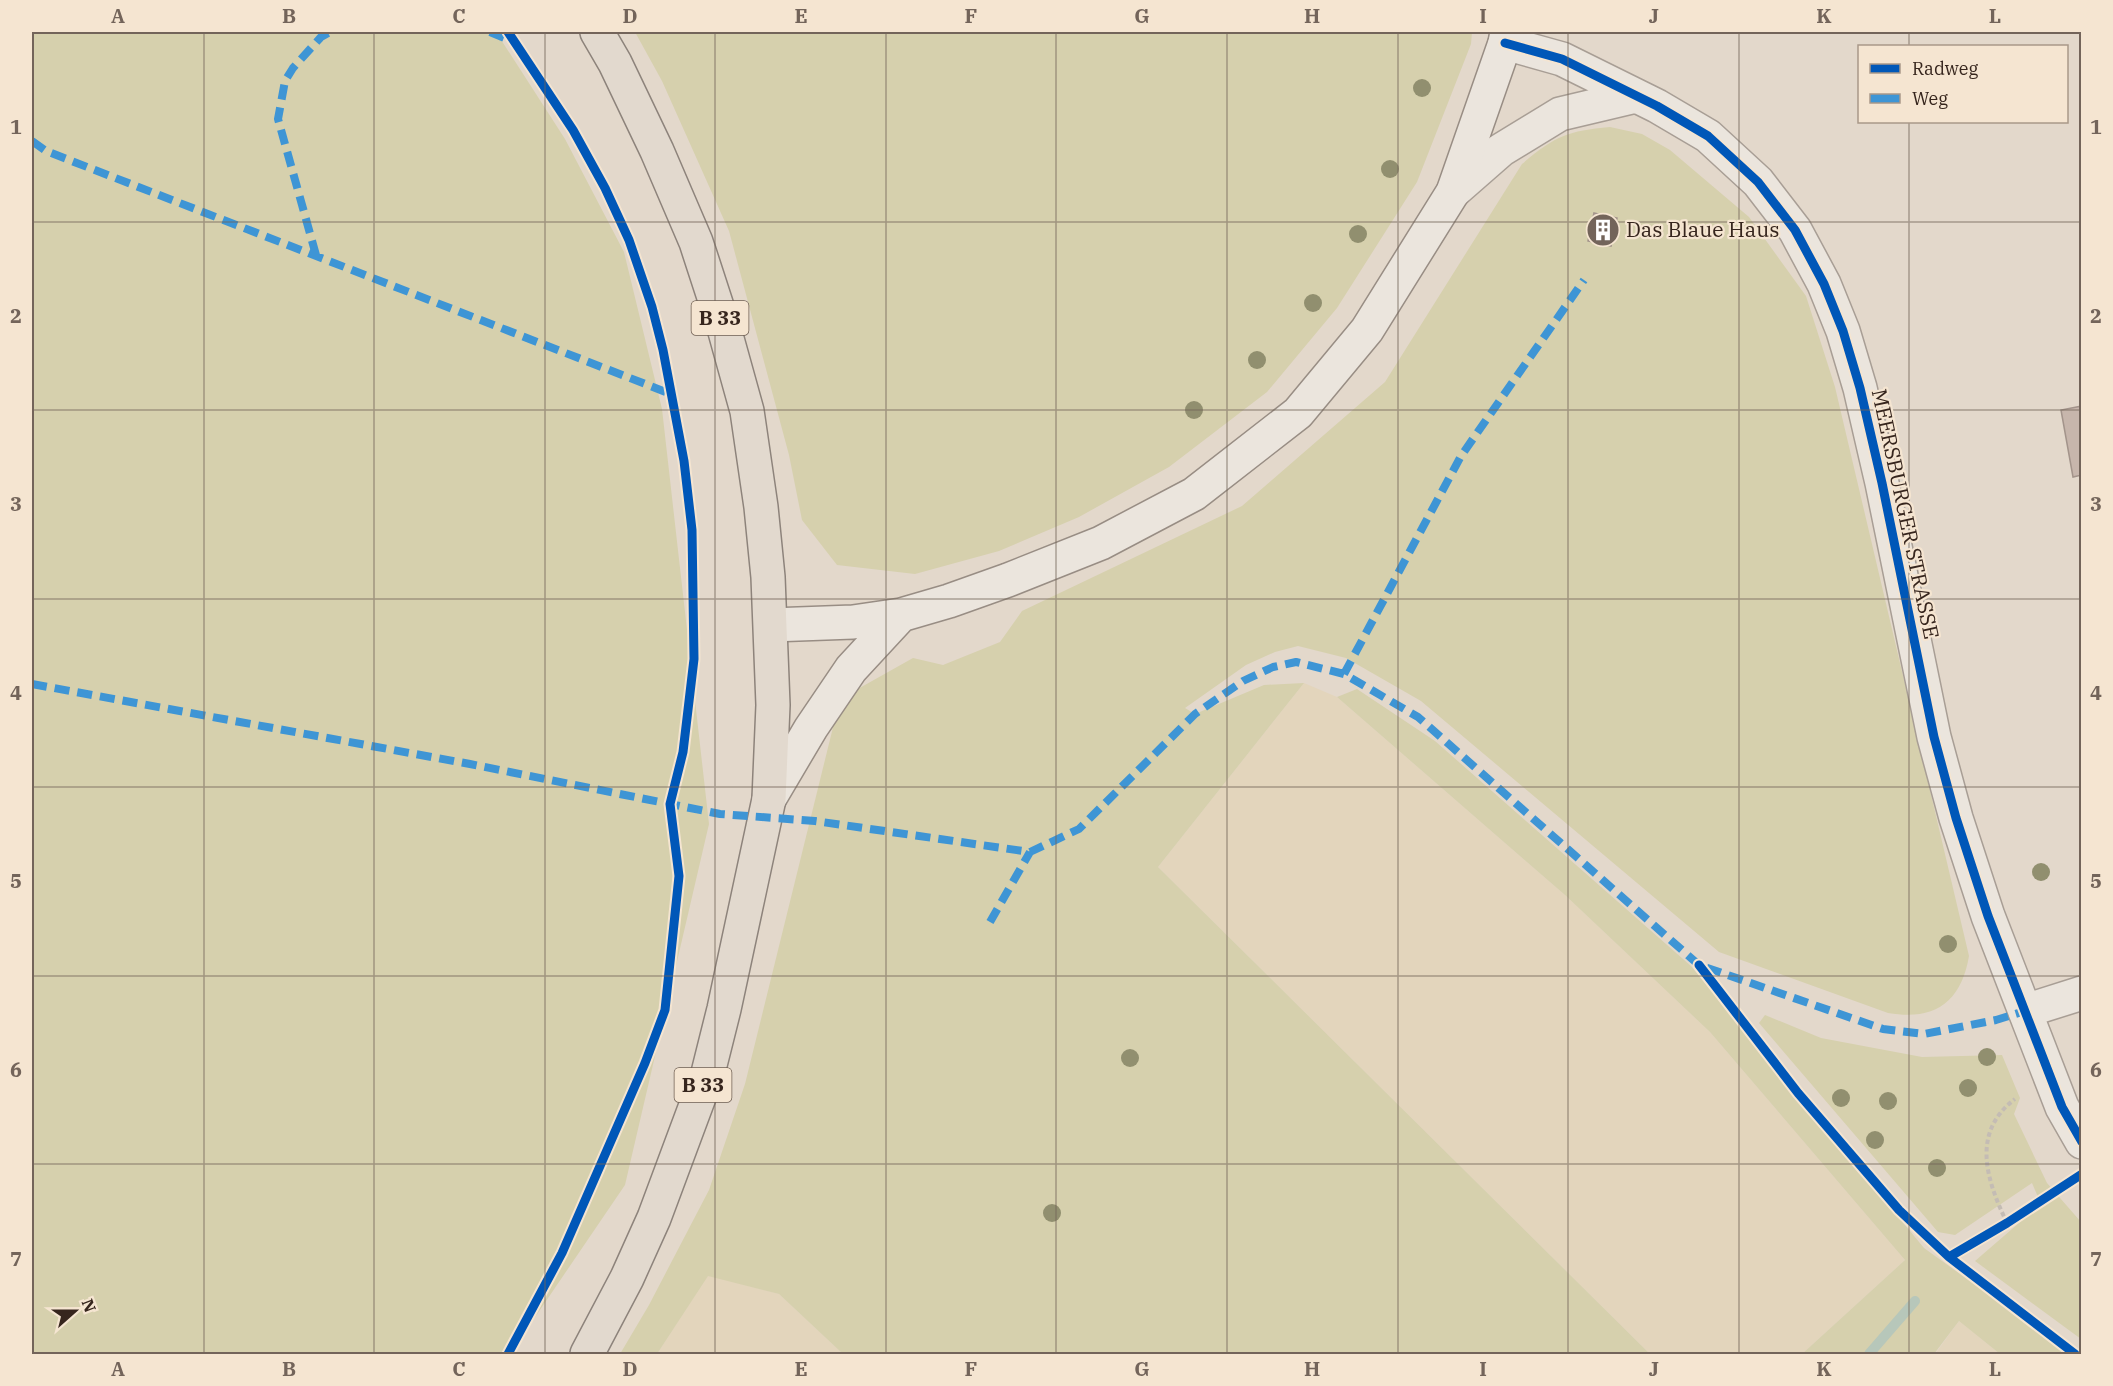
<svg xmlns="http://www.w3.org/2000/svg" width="2113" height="1386" viewBox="0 0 2113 1386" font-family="'IBM Plex Serif',serif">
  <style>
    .farmland { fill: #e3d5bc }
    .green { fill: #d6d0ad }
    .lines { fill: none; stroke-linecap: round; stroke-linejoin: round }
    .stream { stroke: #b7c7ba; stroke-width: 10 }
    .building { fill: #c7b6ac; stroke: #a3948b; stroke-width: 1.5 }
    .minor-casing { stroke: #a89e95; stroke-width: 36 }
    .tertiary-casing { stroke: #a89e95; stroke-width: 36 }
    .secondary-casing { stroke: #988d84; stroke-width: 36 }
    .primary-casing { stroke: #8d837b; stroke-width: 36 }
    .path { stroke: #c4bcb4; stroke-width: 4; stroke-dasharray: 4.5 3; stroke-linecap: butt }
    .minor { stroke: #ebe5dd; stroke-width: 33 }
    .tertiary { stroke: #ebe5dd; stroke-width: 33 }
    .secondary { stroke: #ebe5dd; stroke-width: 33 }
    .primary { stroke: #e2d9ce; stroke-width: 33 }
    .quiet { stroke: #3e95d5; stroke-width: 8; stroke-dasharray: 15 8; stroke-linecap: butt }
    .cycleway-casing { stroke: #f5e5d1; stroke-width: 13 }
    .cycleway { stroke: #0057b8; stroke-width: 9 }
    .tree { fill: #918f6f }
    .grid { fill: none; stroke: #73645a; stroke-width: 1.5; stroke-opacity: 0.55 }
    .labels { text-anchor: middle; stroke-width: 4.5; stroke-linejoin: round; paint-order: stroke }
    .shield { fill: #f5e5d1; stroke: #6f5f53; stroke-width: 1.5 }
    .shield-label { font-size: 20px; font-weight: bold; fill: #36251d }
    .poi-label { font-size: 21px; fill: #36251d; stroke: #f5e5d1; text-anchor: start }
    .street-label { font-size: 21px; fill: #36251d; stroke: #f5e5d1 }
    .neatline { fill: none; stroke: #73645a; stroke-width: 2 }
    .grid-label { font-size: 20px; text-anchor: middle; font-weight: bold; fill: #73645a }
  </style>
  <rect width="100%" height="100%" fill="#e3d8cb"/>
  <path class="farmland" d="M 1304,683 L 1337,697 L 1565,895 L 1710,1032 L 1905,1260 L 1802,1354 L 1650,1354 L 1158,867 Z
    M 708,1275 L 779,1294 L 843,1354 L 657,1354 Z
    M 1959,1321 L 2000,1354 L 1935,1354 Z"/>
  <path class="green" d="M 32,32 L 496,32 L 565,139 L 624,252 L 662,409 L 709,824 L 625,1185 L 510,1354 L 32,1354 Z
    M 635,32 L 1472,32 L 1471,44 L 1417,182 L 1337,308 L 1267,392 L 1169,467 L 1079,517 L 999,551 L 915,574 L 837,565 L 802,520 L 789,455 L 729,231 L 662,81 Z
    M 1610,127 L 1642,134 L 1670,150 L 1749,217 L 1806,296 L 1835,387 L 1969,956 C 1961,1003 1934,1021 1888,1013 L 1719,952 L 1421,701 L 1346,658 L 1298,646 L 1275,652 L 1246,665 L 1185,708 L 1195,714 L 1264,685 L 1304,683 L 1158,867 L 1650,1354 L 843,1354 L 779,1294 L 708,1276 L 657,1354 L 620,1354 L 649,1305 L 709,1190 L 745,1084 L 840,699 L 913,658 L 943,665 L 1000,642 L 1022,611 L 1242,506 L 1385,382 L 1522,164 C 1555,136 1567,131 1610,127 Z
    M 1357,689 L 1435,741 L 1691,966 L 1924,1248 L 2071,1354 L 2000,1354 L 1959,1321 L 1934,1354 L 1802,1354 L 1905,1260 L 1710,1032 L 1565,895 L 1337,697 Z
    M 1765,1015 L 1821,1038 L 1922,1057 L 2002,1055 L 2020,1098 L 2014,1114 L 2047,1183 L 2081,1222 L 2081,1339 L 1975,1261 L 2041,1204 L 2032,1183 L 1955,1235 L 1938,1232 L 1759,1023 Z"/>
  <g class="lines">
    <path class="stream" d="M 1869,1354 L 1915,1301"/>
  </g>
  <path class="building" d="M 1594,213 L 1617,218 L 1611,246 L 1588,241 Z
    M 2082,406 L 2082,475 L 2073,477 L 2061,410 Z"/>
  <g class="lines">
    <g class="minor-casing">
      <path id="minor" d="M 2025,1011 L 2082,993"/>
    </g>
    <g class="tertiary-casing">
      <path id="tertiary" d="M 1505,43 L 1562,59 L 1657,106 L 1708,136 L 1758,182 L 1795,230 L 1824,284 L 1843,331 L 1860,388 L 1882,483 L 1934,737 L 1956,818 L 1988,916 L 2062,1107 L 2082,1142
        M 1453,192 L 1501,150 L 1560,114 L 1636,96"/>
    </g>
    <g class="secondary-casing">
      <path id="secondary" d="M 771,625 L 853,622 L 901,615 L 949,601 L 1008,580 L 1101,543 L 1194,494 L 1298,413 L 1367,330 L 1453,192 L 1505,43 L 1507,32
        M 769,799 L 811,728 L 851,669 L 901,615"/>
    </g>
    <g class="primary-casing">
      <path id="primary" d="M 587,1354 L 627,1278 L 654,1218 L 708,1073 L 724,1009 L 769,799 L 773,705 L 768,577 L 761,507 L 747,411 L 724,328 L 696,242 L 657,151 L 615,63 L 597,32"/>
    </g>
    <path class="path" d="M 2007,1223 C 1987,1181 1970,1133 2015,1099"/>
    <use href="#minor" class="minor"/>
    <use href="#tertiary" class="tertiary"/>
    <use href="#secondary" class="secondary"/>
    <use href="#primary" class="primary"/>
    <path class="quiet" d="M 490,32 L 512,41
      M 32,141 L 46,151 L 671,394
      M 316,255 L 278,119 L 285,81 L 293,68 L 321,37 L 330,32
      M 1344,674 L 1461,456 L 1584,280
      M 32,684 L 470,764 L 720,814 L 815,821 L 1030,852 L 1079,829 L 1195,714 L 1243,681 L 1273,667 L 1296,662 L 1344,674 L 1418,717 L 1699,965 L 1883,1029 L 1924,1034 L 1996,1020 L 2025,1011
      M 990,922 L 1030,852"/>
    <g class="cycleway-casing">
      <path id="cycleway" d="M 508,32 L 573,130 L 605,188 L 629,240 L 652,307 L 663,350 L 684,461 L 692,530 L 694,659 L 683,752 L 670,804 L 679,876 L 665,1010 L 645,1063 L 562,1253 L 508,1354
        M 1505,43 L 1562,59 L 1657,106 L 1708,136 L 1758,182 L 1795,230 L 1824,284 L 1843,331 L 1860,388 L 1882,483 L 1934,737 L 1956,818 L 1988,916 L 2062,1107 L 2082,1142
        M 1699,965 L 1798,1093 L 1899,1210 L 1949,1257 L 2007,1223 L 2082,1174
        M 1949,1257 L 2075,1354"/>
    </g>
    <use href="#cycleway" class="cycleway"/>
  </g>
  <g class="tree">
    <circle cx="1422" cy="88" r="9"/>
    <circle cx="1390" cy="169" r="9"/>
    <circle cx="1358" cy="234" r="9"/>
    <circle cx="1313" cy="303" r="9"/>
    <circle cx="1257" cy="360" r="9"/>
    <circle cx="1194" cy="410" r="9"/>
    <circle cx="2041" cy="872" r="9"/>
    <circle cx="1948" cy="944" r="9"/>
    <circle cx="1987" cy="1057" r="9"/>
    <circle cx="1130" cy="1058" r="9"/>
    <circle cx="1968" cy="1088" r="9"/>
    <circle cx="1841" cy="1098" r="9"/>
    <circle cx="1888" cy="1101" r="9"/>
    <circle cx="1875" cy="1140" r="9"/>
    <circle cx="1937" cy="1168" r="9"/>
    <circle cx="1052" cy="1213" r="9"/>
  </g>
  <path class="grid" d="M 204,32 L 204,1354M 374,32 L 374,1354M 545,32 L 545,1354M 715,32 L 715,1354M 886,32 L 886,1354M 1056,32 L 1056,1354M 1227,32 L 1227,1354M 1398,32 L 1398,1354M 1568,32 L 1568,1354M 1739,32 L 1739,1354M 1909,32 L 1909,46M 1909,122 L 1909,1354M 32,222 L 2082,222M 32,410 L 2082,410M 32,599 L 2082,599M 32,787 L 2082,787M 32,976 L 2082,976M 32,1164 L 2082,1164"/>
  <defs>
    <g id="building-disc" transform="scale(1.725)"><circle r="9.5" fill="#73645a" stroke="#f5e5d1"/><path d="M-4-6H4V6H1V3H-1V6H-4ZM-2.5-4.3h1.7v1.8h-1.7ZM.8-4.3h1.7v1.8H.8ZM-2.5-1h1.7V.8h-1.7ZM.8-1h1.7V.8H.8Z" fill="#fff"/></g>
  </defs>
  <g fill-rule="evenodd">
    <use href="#building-disc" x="1603" y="230"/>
  </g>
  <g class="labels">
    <g class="shield">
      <rect x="691.5" y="301" width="57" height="34" rx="4.5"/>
      <rect x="674.5" y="1068" width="57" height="34" rx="4.5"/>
    </g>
    <g class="shield-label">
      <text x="720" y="325">B 33</text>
      <text x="703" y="1092">B 33</text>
    </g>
    <g class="poi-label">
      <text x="1626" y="237">Das Blaue Haus</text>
    </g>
    <g class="street-label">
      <text transform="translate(1905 514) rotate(78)" y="7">MEERSBURGER STRASSE</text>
    </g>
  </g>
  <rect width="2113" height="1386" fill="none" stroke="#f5e5d1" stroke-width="66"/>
  <rect x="1858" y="45" width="210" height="78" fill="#f5e5d1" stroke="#a99889" stroke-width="1.5"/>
  <rect x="1870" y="64" width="30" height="9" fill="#0057b8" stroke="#a99889" stroke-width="1.5"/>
  <text x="1912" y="75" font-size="18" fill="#36251d">Radweg</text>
  <rect x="1870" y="94" width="30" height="9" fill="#3e95d5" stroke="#a99889" stroke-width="1.5"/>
  <text x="1912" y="105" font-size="18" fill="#36251d">Weg</text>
  <g transform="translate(75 1311) rotate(69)" stroke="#f5e5d1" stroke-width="4.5" paint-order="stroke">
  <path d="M0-4.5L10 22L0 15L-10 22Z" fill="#36251d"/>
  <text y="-9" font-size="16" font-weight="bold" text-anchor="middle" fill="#36251d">N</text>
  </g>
  <rect x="33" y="33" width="2047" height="1320" class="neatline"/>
  <g class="grid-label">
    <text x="118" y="23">A</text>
    <text x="289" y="23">B</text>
    <text x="459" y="23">C</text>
    <text x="630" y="23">D</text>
    <text x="801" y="23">E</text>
    <text x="971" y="23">F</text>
    <text x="1142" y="23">G</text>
    <text x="1312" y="23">H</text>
    <text x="1483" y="23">I</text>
    <text x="1654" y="23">J</text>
    <text x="1824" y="23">K</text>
    <text x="1995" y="23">L</text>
    <text x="16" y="134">1</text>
    <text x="2096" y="134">1</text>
    <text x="16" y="323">2</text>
    <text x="2096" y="323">2</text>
    <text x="16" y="511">3</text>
    <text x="2096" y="511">3</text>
    <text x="16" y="700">4</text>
    <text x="2096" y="700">4</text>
    <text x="16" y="888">5</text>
    <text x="2096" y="888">5</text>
    <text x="16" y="1077">6</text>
    <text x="2096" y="1077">6</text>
    <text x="16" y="1266">7</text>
    <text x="2096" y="1266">7</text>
    <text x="118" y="1376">A</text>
    <text x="289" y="1376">B</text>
    <text x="459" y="1376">C</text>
    <text x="630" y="1376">D</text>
    <text x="801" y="1376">E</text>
    <text x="971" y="1376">F</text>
    <text x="1142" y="1376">G</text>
    <text x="1312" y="1376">H</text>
    <text x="1483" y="1376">I</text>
    <text x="1654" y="1376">J</text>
    <text x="1824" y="1376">K</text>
    <text x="1995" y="1376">L</text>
  </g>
</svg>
